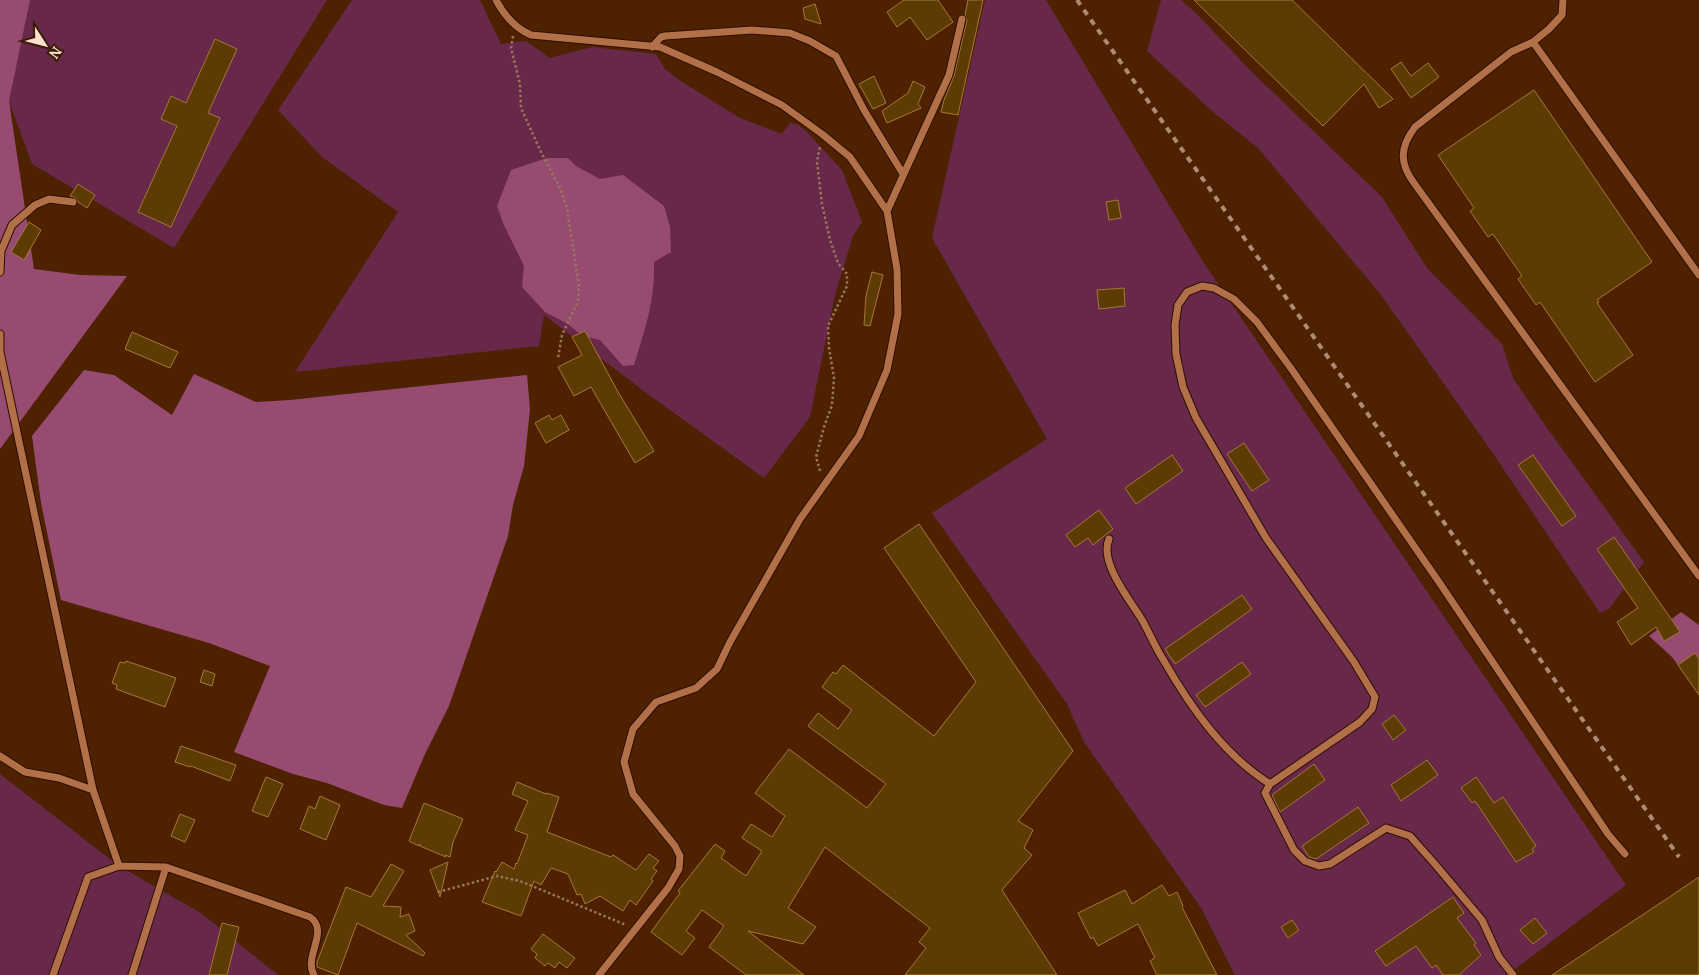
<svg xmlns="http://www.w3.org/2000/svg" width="1699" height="975" viewBox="0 0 1699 975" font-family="'PT Serif',serif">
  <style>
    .green { fill: #682849 }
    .forest { fill: #984b71 }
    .building { fill: #5d3b05; stroke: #a77739 }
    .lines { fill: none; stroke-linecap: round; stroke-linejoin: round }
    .service-casing { stroke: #2d0e00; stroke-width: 9 }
    .path { stroke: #9a755b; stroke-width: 2.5; stroke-dasharray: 2.5 2.5; stroke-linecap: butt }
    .service { stroke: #b27049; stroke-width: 7 }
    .rail { stroke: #af8b74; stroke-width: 4; stroke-dasharray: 6 6; stroke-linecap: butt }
  </style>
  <rect width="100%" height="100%" fill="#4e2201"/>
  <path class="green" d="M 0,0 L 327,0 L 174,248 L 32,164 L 0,77 Z
    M 352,0 L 480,0 L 501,44 L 526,41 L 550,58 L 592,47 L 656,54 L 664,68 L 679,80 L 740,118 L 782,134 L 790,123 L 798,125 L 805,130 L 842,170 L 862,222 L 853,236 L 835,295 L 810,417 L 764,478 L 645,392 L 544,315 L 539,346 L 295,372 L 398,212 L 322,157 L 278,110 Z
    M 985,0 L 1046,0 L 1202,260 L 1626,885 L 1507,975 L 1235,975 L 1201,908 L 1084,742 L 1067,704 L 932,513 L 1047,439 L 932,238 Z
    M 1161,0 L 1181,0 L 1195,12 L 1253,73 L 1382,197 L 1427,268 L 1502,344 L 1513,378 L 1545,425 L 1644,562 L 1609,609 L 1600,613 L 1490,449 L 1381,295 L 1258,148 L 1212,111 L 1147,51 Z
    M 0,774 L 119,866 L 201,913 L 278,975 L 0,975 Z"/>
  <path class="forest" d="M 0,0 L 30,0 L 9,101 L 34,269 L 80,275 L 127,276 L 0,449 Z
    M 547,158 L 568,158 L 576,166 L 600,179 L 623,175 L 664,206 L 670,227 L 671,252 L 654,262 C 655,302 645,329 634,365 L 623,366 L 600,340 L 581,335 L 568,324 L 545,312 L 522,287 L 524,266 L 503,223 L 497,206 L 511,170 Z
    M 84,370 L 114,375 L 172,415 L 194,374 L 256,402 L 290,400 L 527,375 L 530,409 L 524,466 L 513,505 L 508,536 L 449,706 L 425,754 L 402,808 L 384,805 L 327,783 L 293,774 L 234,752 L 270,666 L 209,643 L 61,600 L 41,503 L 32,436 Z
    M 1681,612 L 1699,625 L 1699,694 L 1672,657 L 1649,636 Z"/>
  <path class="building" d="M 904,0 L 938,0 L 953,22 L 927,40 L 910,17 L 897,27 L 887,12 Z
    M 968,0 L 983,0 L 958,115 L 941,112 L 944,100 L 954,76 L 967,20 L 965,15 Z
    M 1194,0 L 1292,0 L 1393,99 L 1379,108 L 1364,84 L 1323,126 Z
    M 815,4 L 821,24 L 805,19 L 803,8 Z
    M 215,39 L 237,49 L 208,113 L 220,118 L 171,227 L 138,212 L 177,126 L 161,119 L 171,96 L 186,103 Z
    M 1401,62 L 1411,76 L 1428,63 L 1439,77 L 1411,98 L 1391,69 Z
    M 874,76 L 886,103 L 873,109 L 859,84 Z
    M 913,81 L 925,87 L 918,104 L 921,108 L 887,123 L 882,111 L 908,93 Z
    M 1534,90 L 1652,262 L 1597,300 L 1599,302 L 1597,303 L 1633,355 L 1595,382 L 1540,302 L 1536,305 L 1518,279 L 1522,276 L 1493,234 L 1488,237 L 1470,211 L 1474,208 L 1438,155 Z
    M 78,184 L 95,195 L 87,208 L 78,202 L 76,198 L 70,196 Z
    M 1118,200 L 1121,218 L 1109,220 L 1106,202 Z
    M 29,222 L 41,230 L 24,260 L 11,252 Z
    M 872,272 L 883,275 L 870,326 L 864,325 L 866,296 Z
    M 1124,288 L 1125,306 L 1099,309 L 1097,290 Z
    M 585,331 L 618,392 L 654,451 L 635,463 L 591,387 L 574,396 L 558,367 L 582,355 L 572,337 Z
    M 132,332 L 178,352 L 170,368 L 125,349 Z
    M 549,415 L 552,420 L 561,415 L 569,430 L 546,443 L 535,423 Z
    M 1244,443 L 1269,480 L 1252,491 L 1227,454 Z
    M 1172,455 L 1183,471 L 1136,504 L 1125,488 Z
    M 1533,455 L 1576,516 L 1562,526 L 1518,465 Z
    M 1099,510 L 1113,529 L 1093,545 L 1088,538 L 1075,547 L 1066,535 Z
    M 919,524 L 1073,751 L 1018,821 L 1033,830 L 1024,848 L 1032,855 L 1002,890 L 1057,975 L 905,975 L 926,948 L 919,942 L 930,928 L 825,847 L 788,908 L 816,927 L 803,944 L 748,931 L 804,975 L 746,975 L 709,947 L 724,926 L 702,910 L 686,931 L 695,938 L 682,955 L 651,932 L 680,893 L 678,891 L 715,844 L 725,851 L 721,858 L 746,876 L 762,851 L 742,838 L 751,824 L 772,837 L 785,816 L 755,793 L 789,749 L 867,808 L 886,784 L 808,726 L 818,713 L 838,729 L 852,710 L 822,687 L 833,672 L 836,674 L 843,665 L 934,736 L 976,682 L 884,548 Z
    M 1614,537 L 1676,626 L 1680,632 L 1664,641 L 1656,627 L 1631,645 L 1617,622 L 1638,608 L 1597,549 Z
    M 1242,595 L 1252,609 L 1175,664 L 1165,649 Z
    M 1695,653 L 1699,659 L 1699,695 L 1678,665 Z
    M 126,661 L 176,678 L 165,707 L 116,689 L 117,685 L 112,683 L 120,662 L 125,663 Z
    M 1242,662 L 1251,674 L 1205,707 L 1196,695 Z
    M 204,670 L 215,674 L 212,686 L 200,682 Z
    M 1394,715 L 1406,730 L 1393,740 L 1382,724 Z
    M 181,746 L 236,765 L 230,781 L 191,766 L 190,767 L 175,762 Z
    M 1427,760 L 1438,775 L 1401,801 L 1391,785 Z
    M 1314,764 L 1325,780 L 1280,812 L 1272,795 Z
    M 266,777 L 283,784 L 268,817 L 252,811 Z
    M 1476,777 L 1494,803 L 1503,797 L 1536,846 L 1532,849 L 1534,852 L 1516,862 L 1475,801 L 1472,803 L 1461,788 Z
    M 517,782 L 546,794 L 546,793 L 559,797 L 547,832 L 611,857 L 613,855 L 636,870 L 649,854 L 659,861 L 653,868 L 657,871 L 651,879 L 653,881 L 636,905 L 630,900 L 623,911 L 600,896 L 585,904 L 581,894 L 577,895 L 568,874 L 551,868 L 541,885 L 534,881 L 521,916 L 482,902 L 495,871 L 496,872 L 502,862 L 514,869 L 516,863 L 517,864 L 528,835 L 515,830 L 528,801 L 512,794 Z
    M 320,796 L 340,805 L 326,840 L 300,829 L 309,806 L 315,809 Z
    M 424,803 L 463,819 L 453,842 L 450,857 L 445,855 L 446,857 L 420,846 L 420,844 L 419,846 L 409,841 Z
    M 1358,807 L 1369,823 L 1316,859 L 1309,857 L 1302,846 Z
    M 180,814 L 195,820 L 185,842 L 171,836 Z
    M 448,862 L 440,897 L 430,870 Z
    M 391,864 L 404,871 L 383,906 L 401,907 L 400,917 L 409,914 L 415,931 L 406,935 L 425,953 L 423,956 L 357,923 L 338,975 L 317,967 L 317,962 L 346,887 L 371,897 Z
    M 1699,877 L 1699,975 L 1552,975 L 1674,894 Z
    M 1162,885 L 1169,896 L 1177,892 L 1183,906 L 1182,907 L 1217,975 L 1157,975 L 1150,961 L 1155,958 L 1138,924 L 1098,946 L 1093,937 L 1091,939 L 1078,913 L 1125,890 L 1132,904 Z
    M 1453,897 L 1464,913 L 1457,918 L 1476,943 L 1474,945 L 1481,955 L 1459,975 L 1443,975 L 1436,965 L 1432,968 L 1416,946 L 1386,966 L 1375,951 Z
    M 1535,918 L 1547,933 L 1533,944 L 1520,930 Z
    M 1292,920 L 1299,930 L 1288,938 L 1281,927 Z
    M 222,923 L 239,927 L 227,975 L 209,975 Z
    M 543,934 L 575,958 L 567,968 L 559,962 L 555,968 L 548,963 L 545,966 L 535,958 L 537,954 L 531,949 Z"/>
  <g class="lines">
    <g class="service-casing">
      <path id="service" d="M 496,0 C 504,15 515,28 531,35 L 660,47 L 717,72 L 782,105 L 822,134 L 850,157 L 887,211 L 897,269 L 898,314 L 887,370 L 859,436 L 800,519 L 730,642 L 717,669 L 696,688 L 656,702 L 633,729 L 624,762 L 633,794 L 675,846 L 680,856 L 679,869 L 668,888 L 599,975
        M 1563,0 L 1562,15 L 1549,29 L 1533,42 L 1511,52 L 1415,127 C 1400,147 1399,163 1414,183 L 1699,576
        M 1533,42 L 1699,275
        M 652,47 L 661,37 L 665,36 L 752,30 L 790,33 L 810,41 L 836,56 L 864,110 L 903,174
        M 887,211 L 949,75 L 962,19
        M 0,272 L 1,251 L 12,225 L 35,205 L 49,199 L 73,202
        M 0,334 L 0,352 L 93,790 L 119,866
        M 1109,539 C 1099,562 1129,599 1141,618 C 1149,632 1155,647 1164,661 C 1191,708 1224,755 1270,784
        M 0,756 L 25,772 L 59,778 L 93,790
        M 53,975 L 88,877 L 119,866 L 166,867 L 310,917 C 330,931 303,957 314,975
        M 132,975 L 166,867
        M 1513,975 L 1499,957 L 1482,920 L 1434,863 L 1410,836 L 1386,828 L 1330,864 L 1319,866 L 1305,861 L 1294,850 L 1265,793 L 1270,784 L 1360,722 L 1372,709 L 1375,697 L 1354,662 L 1266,538 L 1196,418 L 1183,387 L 1176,354 L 1175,325 L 1178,305 L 1187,292 L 1202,286 L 1214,288 L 1234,299 L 1257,322 L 1290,367 L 1439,582 L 1608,834 L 1625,854"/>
    </g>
    <path class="path" d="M 513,36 L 511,48 L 520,84 L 521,108 L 541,152 L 560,188 L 567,208 L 579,286 L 578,301 L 562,335 L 558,358
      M 820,471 L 816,457 L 824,427 L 832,405 L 834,378 L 829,348 L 828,326 L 847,286 L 847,274 L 838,263 L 830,240 L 822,204 L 817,162 L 820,146
      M 438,892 L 497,876 L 520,881 L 626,925"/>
    <use href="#service" class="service"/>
    <path class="rail" d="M 1077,0 L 1679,857"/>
  </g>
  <g transform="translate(45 45) rotate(126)" stroke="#3d1c07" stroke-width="4" paint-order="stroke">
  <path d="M0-4L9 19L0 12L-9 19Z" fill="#fee0d0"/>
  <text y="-8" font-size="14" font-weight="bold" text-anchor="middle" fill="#fee0d0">N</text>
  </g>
</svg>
